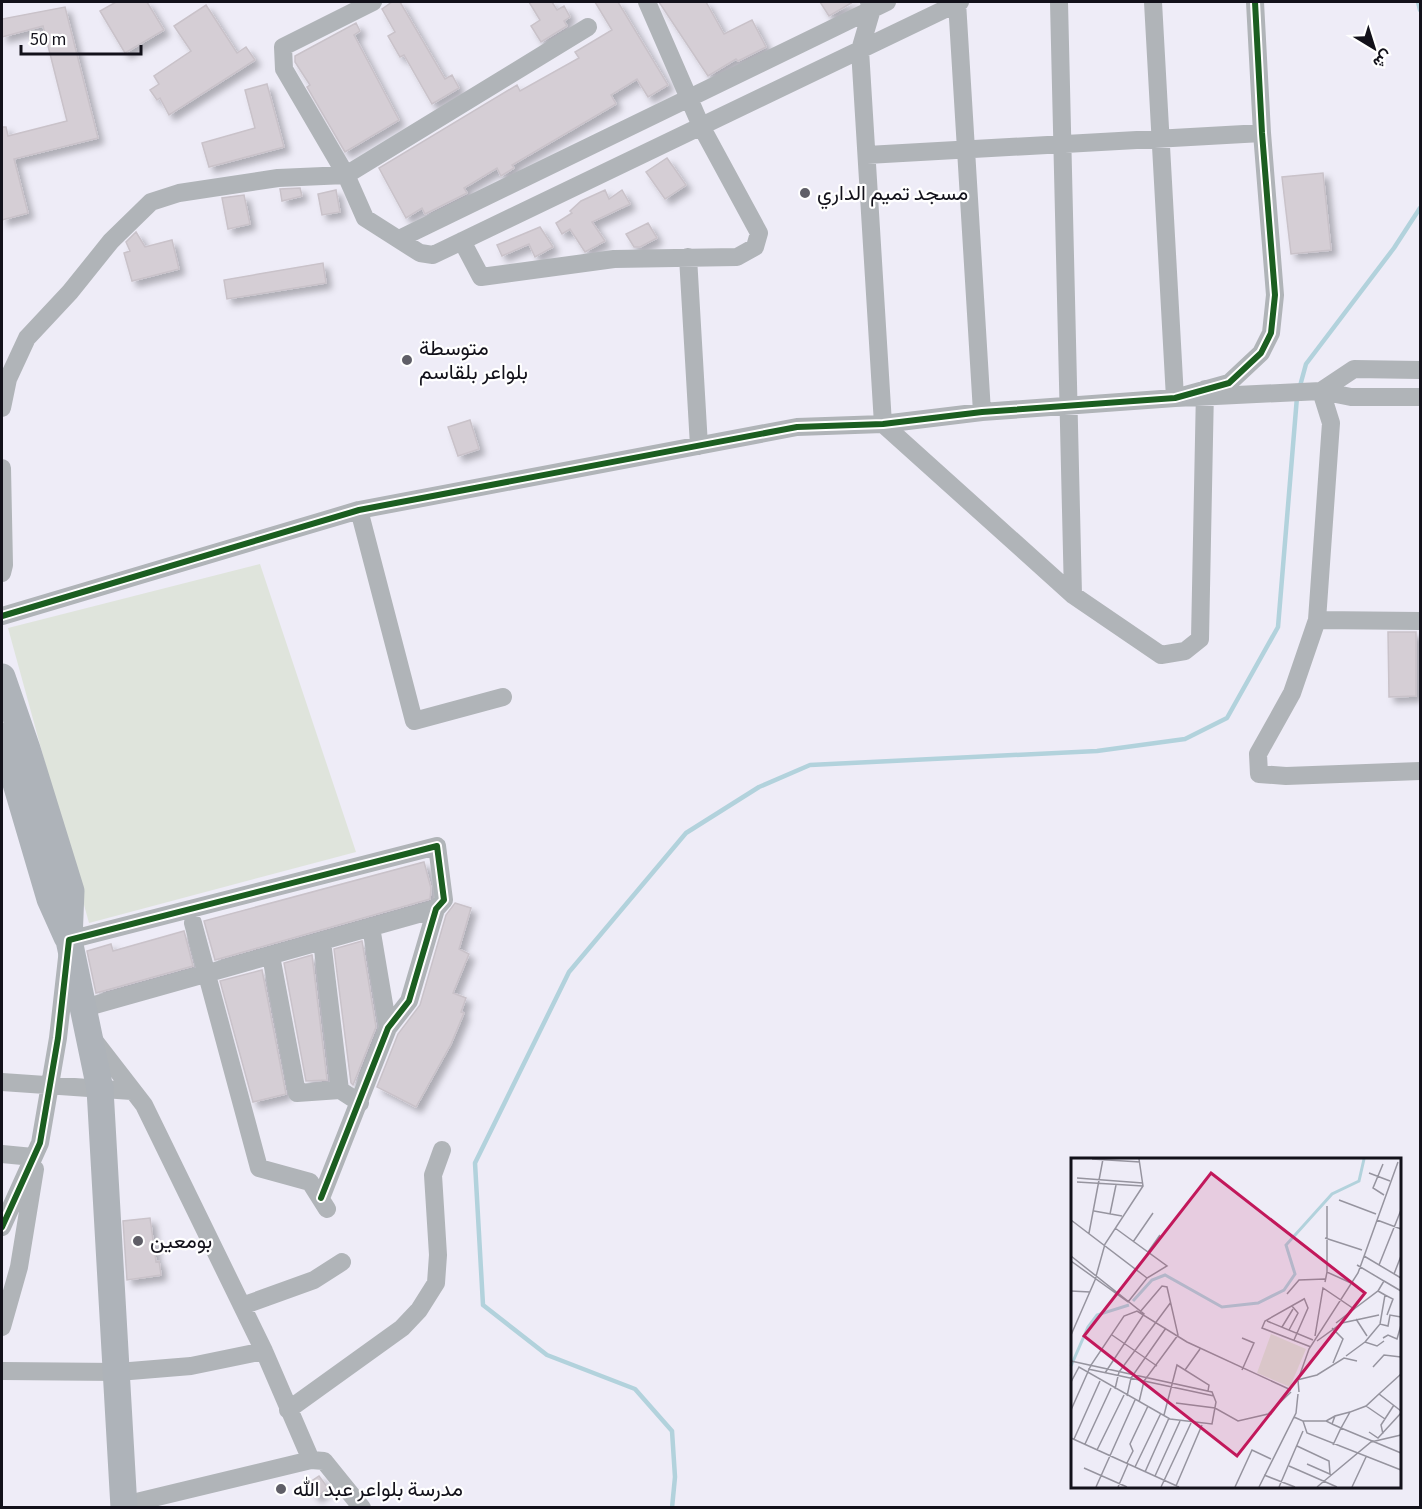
<svg xmlns="http://www.w3.org/2000/svg" width="1422" height="1509" viewBox="0 0 1422 1509" font-family="'Source Sans 3',Vazirmatn,sans-serif">
  <style>
    .green { fill: #dfe4dc }
    .lines { fill: none; stroke-linecap: round; stroke-linejoin: round }
    .stream { stroke: #b2d2dc; stroke-width: 4.5 }
    .building { fill: #d5ced5; stroke: #c9c2c9; stroke-width: 1.5; filter: url(#shadow) }
    .street { stroke: #b0b4b8; stroke-width: 18 }
    .secondary { stroke: #aeb3b9; stroke-width: 27 }
    .cycleway-casing { stroke: #fff; stroke-width: 10 }
    .cycleway { stroke: #1b5e20; stroke-width: 6 }
    .poi-dot { fill: #5f5e67; stroke: #fff; stroke-width: 2 }
    .labels { text-anchor: middle; stroke-width: 4.5; stroke-linejoin: round; paint-order: stroke }
    .poi-label { font-size: 21px; fill: #12111a; stroke: #fff; text-anchor: start }
    .inset-river { fill: none; stroke: #b2d2dc; stroke-width: 3 }
    .inset-road { fill: none; stroke: #96949f; stroke-width: 1.5 }
    .view { fill: #c2185b; fill-opacity: 0.15; stroke: #c2185b; stroke-width: 3 }
    .inset-edge { fill: none; stroke: #12111a; stroke-width: 3 }
  </style>
  <defs>
    <filter id="shadow"><feDropShadow dx="5.5" dy="5.5" stdDeviation="3" flood-color="#0004"/></filter>
  </defs>
  <rect width="100%" height="100%" fill="#eeecf7"/>
  <path class="green" d="M 260,564 L 356,852 L 89,923 L 8,628 Z"/>
  <g class="lines">
    <path class="stream" d="M 1418,2 L 1420,10
      M 1300,386 L 1306,364 L 1394,248 L 1420,208
      M 672,1508 L 675,1477 L 672,1431 L 635,1389 L 547,1355 L 483,1305 L 475,1163 L 569,972 L 686,833 L 759,787 L 810,765 L 1097,751 L 1185,739 L 1227,718 L 1278,627 L 1297,397"/>
  </g>
  <path class="building" d="M 116,2 L 147,2 L 164,30 L 125,53 L 100,11 Z
    M 392,2 L 400,2 L 445,79 L 452,75 L 459,88 L 432,104 L 404,55 L 400,57 L 388,36 L 395,32 L 382,9 Z
    M 529,2 L 552,2 L 557,10 L 564,6 L 570,17 L 564,21 L 567,26 L 541,42 L 531,26 L 540,20 Z
    M 595,2 L 618,2 L 668,85 L 648,97 L 637,79 L 611,95 L 616,104 L 512,165 L 514,168 L 501,176 L 497,168 L 464,188 L 467,193 L 425,214 L 422,208 L 406,218 L 379,168 L 517,85 L 520,91 L 579,58 L 575,52 L 612,30 Z
    M 659,2 L 706,2 L 724,34 L 752,20 L 766,47 L 738,61 L 736,59 L 708,76 Z
    M 820,2 L 853,2 L 829,16 Z
    M 206,5 L 237,53 L 246,47 L 255,60 L 169,115 L 160,98 L 157,100 L 150,90 L 159,84 L 154,76 L 191,51 L 174,26 Z
    M 65,7 L 98,138 L 14,159 L 28,213 L 2,220 L 2,127 L 6,127 L 8,136 L 67,121 L 43,26 L 2,37 L 2,19 Z
    M 356,23 L 360,31 L 354,35 L 399,120 L 345,152 L 307,87 L 310,85 L 295,62 L 295,56 Z
    M 267,84 L 284,147 L 209,167 L 202,143 L 255,128 L 245,90 Z
    M 667,158 L 686,185 L 665,199 L 646,172 Z
    M 1323,173 L 1331,250 L 1291,254 L 1282,177 Z
    M 300,188 L 302,196 L 282,201 L 280,189 Z
    M 336,190 L 340,212 L 322,215 L 318,194 Z
    M 605,190 L 609,199 L 622,190 L 630,204 L 592,222 L 605,241 L 585,252 L 570,229 L 562,234 L 556,223 L 572,213 L 570,211 L 581,201 Z
    M 244,195 L 250,224 L 228,229 L 222,198 Z
    M 648,223 L 657,238 L 640,247 L 634,247 L 626,234 Z
    M 540,227 L 553,247 L 535,257 L 529,244 L 502,256 L 497,245 Z
    M 136,232 L 145,247 L 172,240 L 179,269 L 132,281 L 124,253 L 130,251 L 126,242 Z
    M 323,263 L 326,283 L 227,299 L 224,280 Z
    M 470,420 L 479,449 L 458,456 L 448,427 Z
    M 1388,632 L 1416,632 L 1416,696 L 1389,697 Z
    M 424,862 L 431,888 L 430,899 L 215,960 L 204,921 Z
    M 455,903 L 471,908 L 459,949 L 469,954 L 453,993 L 466,998 L 461,1012 L 464,1013 L 451,1044 L 416,1107 L 377,1087 L 398,1034 L 420,1005 L 446,915 Z
    M 184,931 L 193,966 L 96,993 L 87,951 L 111,944 L 113,951 Z
    M 362,941 L 376,1027 L 353,1085 L 351,1083 L 334,949 Z
    M 312,955 L 327,1080 L 306,1081 L 284,963 Z
    M 262,970 L 286,1094 L 253,1102 L 220,981 Z
    M 150,1218 L 156,1262 L 159,1261 L 161,1275 L 127,1280 L 123,1221 Z
    M 319,1476 L 328,1488 L 316,1497 L 307,1484 Z"/>
  <g class="lines">
    <path class="street" d="M 373,2 L 283,47 L 284,69 L 346,175 L 365,218 L 420,253 L 433,255 L 960,2
      M 869,2 L 872,9 L 860,50 L 883,424 L 1073,595 L 1161,655 L 1185,651 L 1200,639 L 1205,389
      M 957,2 L 982,412
      M 1059,2 L 1073,595
      M 1153,2 L 1175,398 L 1321,391 L 1351,397 L 1420,397
      M 867,155 L 1262,133
      M 399,239 L 887,2
      M 462,241 L 481,277 L 614,259 L 737,257 L 755,247 L 759,233 L 701,126 L 647,2
      M 688,257 L 699,446
      M 1321,391 L 1331,423 L 1317,620 L 1292,693 L 1258,754 L 1259,774 L 1286,776 L 1420,771
      M 1321,391 L 1354,369 L 1420,370
      M 2,408 L 8,379 L 27,338 L 70,292 L 111,241 L 151,202 L 179,193 L 278,178 L 346,175 L 588,27
      M 2,468 L 4,565 L 2,573
      M 359,510 L 414,721 L 503,697
      M 2,616 L 359,510 L 797,427 L 883,424 L 982,412 L 1175,398 L 1229,383 L 1261,353 L 1271,333 L 1275,295 L 1262,133 L 1255,2
      M 1317,620 L 1420,621
      M 193,923 L 259,1168 L 310,1182 L 327,1209
      M 371,927 L 388,1028
      M 322,941 L 340,1090
      M 271,956 L 297,1093 L 340,1090 L 360,1103
      M 84,1008 L 436,909
      M 2,1082 L 132,1091
      M 2,1154 L 33,1157
      M 2,1227 L 40,1143 L 58,1038 L 69,940 L 437,846 L 444,900 L 436,909 L 409,1001 L 388,1028 L 321,1198
      M 242,1306 L 314,1280 L 342,1262
      M 2,1327 L 19,1267 L 35,1169
      M 2,1371 L 118,1372 L 191,1366 L 264,1351 L 144,1105 L 93,1039
      M 288,1410 L 402,1328 L 419,1310 L 436,1283 L 438,1255 L 433,1175 L 442,1150
      M 311,1460 L 324,1461 L 362,1508
      M 124,1505 L 311,1460 L 264,1351"/>
    <path class="secondary" d="M 2,677 L 27,749 L 71,891 L 69,940 L 100,1089 L 124,1508
      M 2,736 L 50,899 L 67,937"/>
    <g class="cycleway-casing">
      <path id="cycleway" d="M 2,616 L 359,510 L 797,427 L 883,424 L 982,412 L 1175,398 L 1229,383 L 1261,353 L 1271,333 L 1275,295 L 1262,133 L 1255,2
        M 2,1227 L 40,1143 L 58,1038 L 69,940 L 437,846 L 444,900 L 436,909 L 409,1001 L 388,1028 L 321,1198"/>
    </g>
    <use href="#cycleway" class="cycleway"/>
  </g>
  <g class="poi-dot">
    <circle cx="805" cy="193" r="6"/>
    <circle cx="407" cy="360" r="6"/>
    <circle cx="138" cy="1241" r="6"/>
    <circle cx="281" cy="1489" r="6"/>
  </g>
  <g class="labels">
    <g class="poi-label">
      <text x="817" y="200">مسجد تميم الداري</text>
      <text x="419" y="355">متوسطة<tspan x="419" dy="24">بلواعر بلقاسم</tspan></text>
      <text x="150" y="1248">بومعين</text>
      <text x="293" y="1496">مدرسة بلواعر عبد الله</text>
    </g>
  </g>
  <g transform="translate(1071 1158)">
    <rect width="330" height="330" fill="#eeecf7"/>
    <path d="M 200,176 L 235,191 L 219,229 L 186,215 Z" fill="#dfe4dc"/>
    <path class="inset-river" d="M 62,143 L 81,122 L 94,117 L 151,149 L 187,145 L 213,132 L 224,116 L 215,87 L 261,36 L 288,23 L 293,1M 0,208 L 17,169 L 26,157 L 58,147"/>
    <path class="inset-road" d="M 21,1 L 69,4M 312,6 L 302,30 L 313,37M 298,15 L 319,23M 6,20 L 72,25M 6,24 L 72,28M 268,42 L 305,56M 23,53 L 51,58M 39,56 L 45,27M 0,62 L 76,120M 306,62 L 330,71M 44,70 L 96,108 L 76,120 L 57,144M 18,75 L 32,1M 254,80 L 291,92M 62,84 L 82,55M 77,94 L 89,77M 0,98 L 73,156 L 34,215M 293,98 L 330,120M 0,103 L 57,144M 286,107 L 313,123 L 307,133M 308,107 L 330,52M 256,114 L 256,48M 323,116 L 330,98M 313,123 L 330,133M 254,124 L 256,114 L 280,125M 0,133 L 19,134M 216,136 L 228,122 L 254,121M 314,137 L 322,141 L 316,157M 233,141 L 194,163 L 191,170 L 240,189M 283,151 L 307,133 L 314,137 L 309,166M 285,161 L 296,178M 196,163 L 242,182M 211,169 L 222,151M 261,170 L 272,181 L 262,205M 218,172 L 227,155 L 221,148M 0,177 L 24,122 L 34,86 L 72,28 L 68,1M 41,177 L 86,208M 244,178 L 252,130 L 283,151 L 265,165M 312,180 L 317,177 L 326,181 L 330,167M 223,182 L 237,150 L 233,140M 246,183 L 271,165 L 308,157M 294,184 L 309,166 L 317,168 L 319,157 L 330,159M 275,198 L 294,184 L 306,188 L 313,183M 0,203 L 141,234 L 145,244 L 141,266 L 99,261 L 8,209 L 0,224M 302,209 L 313,197 L 330,199M 17,211 L 143,238M 114,212 L 129,191M 171,212 L 183,185 L 171,180M 226,222 L 246,217 L 273,200 L 286,203M 44,231 L 48,214 L 100,144M 228,234 L 227,222 L 238,191 L 287,115 L 327,4M 308,236 L 330,216M 56,238 L 60,220 L 95,170M 68,244 L 73,223 L 107,177 L 96,129 L 91,128 L 69,154M 105,245 L 144,250 L 167,263 L 197,256 L 220,234M 295,248 L 314,261M 0,252 L 20,207 L 53,158 L 66,153 L 116,184 L 220,232M 93,257 L 106,207 L 138,227 L 137,233M 264,258 L 255,263 L 261,266 L 264,258 L 279,254M 223,259 L 232,263 L 236,275 L 330,312M 232,263 L 255,263M 261,266 L 270,270 L 279,254 L 295,248 L 308,236 L 330,253M 298,274 L 307,280 L 330,255M 312,276 L 310,267 L 323,247M 0,280 L 108,329M 3,281 L 29,223M 14,286 L 40,230M 262,287 L 270,270 L 330,295M 226,288 L 258,303 L 259,316M 26,292 L 53,237M 56,305 L 62,293 L 59,286 L 77,248M 236,306 L 261,317M 218,308 L 266,329M 64,309 L 90,255M 13,310 L 56,329M 74,314 L 98,260M 193,317 L 224,329M 84,318 L 109,263M 105,328 L 131,267M 25,329 L 64,242M 47,329 L 57,306M 90,329 L 120,265M 164,329 L 181,292 L 200,301M 188,329 L 225,255 L 227,236M 208,329 L 232,273M 246,329 L 300,284 L 330,277M 281,329 L 295,299"/>
    <path class="view" d="M 140,15 L 294,135 L 166,298 L 13,178 Z"/>
    <rect width="330" height="330" class="inset-edge"/>
  </g>
  <rect width="1422" height="1509" fill="none" stroke="#12111a" stroke-width="6"/>
  <g transform="translate(1374 48) rotate(142)" stroke="#ffffff" stroke-width="4.5" paint-order="stroke">
  <path d="M0-4.5L10 22L0 15L-10 22Z" fill="#12111a"/>
  <text y="-9" font-size="16" font-weight="bold" text-anchor="middle" fill="#12111a">ش</text>
  </g>
  <path d="M21 45v9h120v-9" fill="none" stroke="#12111a" stroke-width="3"/>
  <text x="30" y="45" font-size="18" fill="#12111a" stroke="#ffffff" stroke-width="4.5" paint-order="stroke">50 m</text>
</svg>
